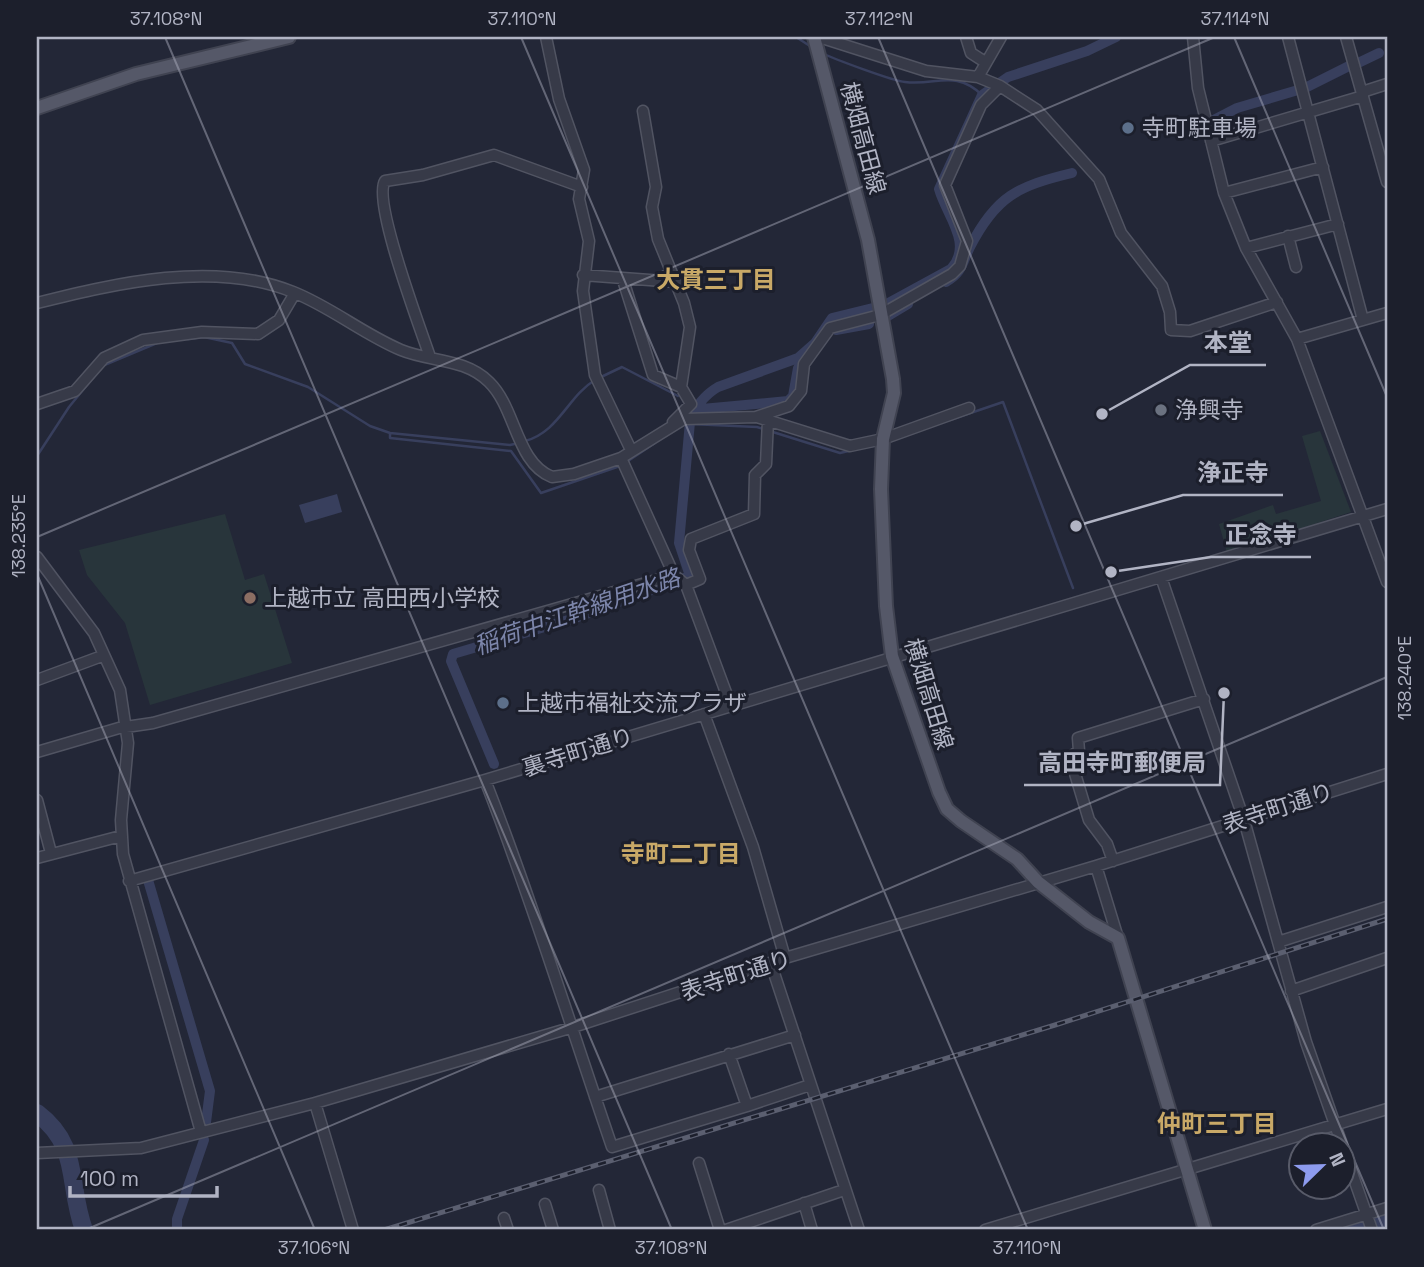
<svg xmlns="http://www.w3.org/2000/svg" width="1424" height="1267" viewBox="0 0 1424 1267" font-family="'Space Grotesk','Noto Sans JP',sans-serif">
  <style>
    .green { fill: #28353b }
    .water { fill: #383f5d }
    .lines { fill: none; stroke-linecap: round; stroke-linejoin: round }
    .stream { stroke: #383f5d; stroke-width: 2.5 }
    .canal { stroke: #383f5d; stroke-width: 10 }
    .river { stroke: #383f5d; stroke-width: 18 }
    .minor-casing { stroke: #515462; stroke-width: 13 }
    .major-casing { stroke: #404351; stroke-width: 16 }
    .minor { stroke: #373a48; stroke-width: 10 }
    .major { stroke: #555868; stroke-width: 12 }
    .rail-casing { stroke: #5b5f70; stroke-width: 5 }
    .rail { stroke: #1c1f2c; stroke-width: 2.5; stroke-dasharray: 8; stroke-linecap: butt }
    .ticks { fill: none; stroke: #b1b4c4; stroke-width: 2; stroke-opacity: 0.45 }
    .service-dot { fill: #5c6f8a; stroke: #1c1f2c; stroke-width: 2.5 }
    .worship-dot { fill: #6b7280; stroke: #1c1f2c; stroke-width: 2.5 }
    .education-dot { fill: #8d6e63; stroke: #1c1f2c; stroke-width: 2.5 }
    .labels { text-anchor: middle; stroke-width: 6; stroke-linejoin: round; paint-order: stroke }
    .poi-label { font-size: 23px; fill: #b1b4c4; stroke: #1c1f2c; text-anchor: start }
    .street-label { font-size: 23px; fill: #b1b4c4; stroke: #1c1f2c }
    .neighbourhood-label { font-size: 24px; font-weight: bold; fill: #c9a967; stroke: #1c1f2c }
    .water-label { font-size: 24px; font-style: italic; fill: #7c85aa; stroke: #1c1f2c }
    .leader { fill: none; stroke: #b1b4c4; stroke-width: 2.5 }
    .callout-dot { fill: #b1b4c4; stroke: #1c1f2c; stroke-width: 2.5 }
    .callout-label { font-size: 24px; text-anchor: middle; font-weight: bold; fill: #b1b4c4; stroke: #1c1f2c; stroke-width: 6; stroke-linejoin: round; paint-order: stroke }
    .neatline { fill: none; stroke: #b1b4c4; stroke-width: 2.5 }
    .ticks-label { font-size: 18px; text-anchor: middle; fill: #b1b4c4 }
  </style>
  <rect width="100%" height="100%" fill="#232737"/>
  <path class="green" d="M 1320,431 L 1351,512 L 1227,553 L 1219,524 L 1273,505 L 1276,514 L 1321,501 L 1302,436 Z
    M 225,514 L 245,580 L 264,574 L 292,663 L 150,705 L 125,623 L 87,575 L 79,550 Z"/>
  <path class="water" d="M 337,494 L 342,512 L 305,523 L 299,505 Z"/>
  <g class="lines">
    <path class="stream" d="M 796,37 L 813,48
      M 822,53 C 834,59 893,81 905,82 C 936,86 955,69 982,95
      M 188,339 L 204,337 L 232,343 L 245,364 L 308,387 L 370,426 L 390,433 L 390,438 L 511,451 L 541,493 L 620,466
      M 102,366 L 157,343
      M 601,377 L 622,367 L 678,396
      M 695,405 L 702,409
      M 950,420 L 1003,402 L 1073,588
      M 690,424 L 757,427 L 840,453 L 870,446
      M 390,433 L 510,445 L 519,443
      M 525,441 C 559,432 568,396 595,380
      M 37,456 L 69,407 L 96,374
      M 625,463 L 655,443"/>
    <path class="canal" d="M 1356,64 L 1379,53
      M 1305,88 L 1351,65
      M 1210,122 L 1237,108 L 1298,90
      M 946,282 C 963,272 962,263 970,247 C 996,196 1018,186 1072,173
      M 883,319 L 908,304
      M 836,330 L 869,324
      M 702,409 L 788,401 L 793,396 L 798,368
      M 494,764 L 451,661 L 453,654 L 575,618 L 690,576 L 679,543 L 690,422 C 693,408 706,394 718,387 L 798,358 L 815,343 L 832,318 L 885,305 L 951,269 C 974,244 946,215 939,189 L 982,95 L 1008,77 L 1087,51 L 1116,37
      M 148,880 L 210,1091 L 206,1122
      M 177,1230 L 177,1219 L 204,1140"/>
    <path class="river" d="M 37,1113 C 81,1146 67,1184 84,1230
      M 1353,1230 L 1387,1220"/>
    <g class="minor-casing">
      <path id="minor" d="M 546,37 L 559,99 L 584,170 L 579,199 L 589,241 L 583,291 L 595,375 L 631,450
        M 819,37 L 926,71 L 978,77 L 1000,86 L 1037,110 L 1099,179 L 1121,233 L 1162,286 L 1170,312 L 1171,330 L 1190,331 L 1277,302
        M 966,37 L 971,53 L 985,62
        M 1193,37 L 1198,88 L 1224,193 L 1246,248 L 1297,339 L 1387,582
        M 1288,37 L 1363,320
        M 1346,37 L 1387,182
        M 978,77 L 1001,37
        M 1362,92 L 1387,84
        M 1211,141 L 1363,96
        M 1224,193 L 1323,167
        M 1288,236 L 1296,267
        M 1246,248 L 1338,224
        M 583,275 L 676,282
        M 623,280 L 653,375 L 681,387 L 690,327 L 684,303 L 658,239 L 652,207 L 656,187 L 643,111
        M 37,303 C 117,283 214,260 293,292 C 331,307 363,334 401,350 C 430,362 465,358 489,382 C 516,408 516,463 552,477 L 574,474 L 621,458 L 684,419 L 756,417 L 789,406 L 801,391 L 804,364 L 830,328 L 880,315 L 952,274 L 960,266 L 967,241 L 945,185 L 981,105 L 1000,86
        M 1297,339 L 1387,313
        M 430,357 C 420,327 372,201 385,181 L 423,175 L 494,155 L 582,187
        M 37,404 L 75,391 L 104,358 L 143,340 L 202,332 L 258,334 L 279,320 L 295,293
        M 757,417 L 850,446 L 883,439 L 969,408
        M 673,422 L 691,404 L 681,387
        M 621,458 L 674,575 L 686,585 L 731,706
        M 37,557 L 94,633 L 120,690 L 128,743 L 121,820 L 123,854 L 201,1132
        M 1161,577 L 1244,820 L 1306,1042 L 1372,1230
        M 686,585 L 700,579 L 689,550 L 691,539 L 754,514 L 755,475 L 766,464 L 768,420
        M 37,680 L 102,656
        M 704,714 L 753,847 L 785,958
        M 37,752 L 119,728 L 153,723 L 674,575
        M 485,780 C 532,901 570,1024 612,1147 L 747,1106 L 729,1054
        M 37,800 L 51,853
        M 37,858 L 121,836
        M 1113,861 L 1107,844 L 1089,820 L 1070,757 L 1079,751 L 1078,738 L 1204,699
        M 1096,866 L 1118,938
        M 129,881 L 485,780 L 1387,509
        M 1278,942 L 1387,907
        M 771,964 L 859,1230
        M 1291,991 L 1387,958
        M 595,1097 L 795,1035
        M 315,1103 L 353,1230
        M 747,1106 L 810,1085
        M 37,1153 L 141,1148 L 315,1103 L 570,1028 L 785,958 L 1096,866 L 1387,774
        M 699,1163 L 720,1230
        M 599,1190 L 610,1230
        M 804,1203 L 812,1230
        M 545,1204 L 553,1230
        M 504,1218 L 508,1230
        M 726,1230 L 844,1190
        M 985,1230 L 1387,1109
        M 1316,1230 L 1387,1208"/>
    </g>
    <g class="major-casing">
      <path id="major" d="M 814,37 L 868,240 L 893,379 L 894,393 L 883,439 L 881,489 L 886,606 L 892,656 L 939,792 L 947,809 L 961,821 L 1017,859 L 1038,882 L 1089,922 L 1118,938 L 1205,1230
        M 37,108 L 136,74 L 289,37"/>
    </g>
    <use href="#minor" class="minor"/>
    <use href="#major" class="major"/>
    <g class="rail-casing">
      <path id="rail" d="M 384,1230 L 1055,1025 L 1387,919"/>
    </g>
    <use href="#rail" class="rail"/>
  </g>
  <path class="ticks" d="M 165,37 L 672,1230M 521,37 L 1028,1230M 878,37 L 1384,1230M 1234,37 L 1387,397M 37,537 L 1215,37M 37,574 L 315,1230M 85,1230 L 1387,677"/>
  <g class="service-dot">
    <circle cx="1128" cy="128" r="7"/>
    <circle cx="503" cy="703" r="7"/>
  </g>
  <circle class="worship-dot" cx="1161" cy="410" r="7"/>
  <circle class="education-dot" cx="250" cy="598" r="7"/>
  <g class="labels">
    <g class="poi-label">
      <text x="1142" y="136">寺町駐車場</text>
      <text x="1175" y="418">浄興寺</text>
      <text x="264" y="606">上越市立 高田西小学校</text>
      <text x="517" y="711">上越市福祉交流プラザ</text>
    </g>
    <g class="street-label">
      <text transform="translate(863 138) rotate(75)" y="8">横畑高田線</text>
      <text transform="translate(929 694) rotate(73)" y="8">横畑高田線</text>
      <text transform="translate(578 752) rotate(-17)" y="8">裏寺町通り</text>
      <text transform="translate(1278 808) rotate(-18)" y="8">表寺町通り</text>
      <text transform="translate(736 975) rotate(-18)" y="8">表寺町通り</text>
    </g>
    <g class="neighbourhood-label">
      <text x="716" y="288">大貫三丁目</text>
      <text x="681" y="862">寺町二丁目</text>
      <text x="1217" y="1132">仲町三丁目</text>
    </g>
    <g class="water-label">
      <text transform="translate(577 612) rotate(-19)" y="8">稲荷中江幹線用水路</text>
    </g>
  </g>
  <path class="leader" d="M1102 414L1190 365H1266M1076 526L1183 495H1283M1111 572L1211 557H1311M1224 693L1220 785H1024"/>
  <g class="callout-dot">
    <circle cx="1102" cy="414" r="7"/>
    <circle cx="1076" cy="526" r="7"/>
    <circle cx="1111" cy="572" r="7"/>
    <circle cx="1224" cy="693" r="7"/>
  </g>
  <g class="callout-label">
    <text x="1228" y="351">本堂</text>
    <text x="1233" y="481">浄正寺</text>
    <text x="1261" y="543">正念寺</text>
    <text x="1122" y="771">高田寺町郵便局</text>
  </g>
  <rect width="1424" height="1267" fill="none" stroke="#1c1f2c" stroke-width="77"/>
  <g transform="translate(1322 1166) rotate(67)"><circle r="33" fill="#1c1f2c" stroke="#585b69" stroke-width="2"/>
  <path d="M0-5L12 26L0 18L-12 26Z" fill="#8d9bee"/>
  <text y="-10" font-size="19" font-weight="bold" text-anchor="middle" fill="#b1b4c4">N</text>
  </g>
  <path d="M70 1186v10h147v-10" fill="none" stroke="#b1b4c4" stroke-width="3.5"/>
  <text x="80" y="1186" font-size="21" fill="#b1b4c4" stroke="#1c1f2c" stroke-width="5" paint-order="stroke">100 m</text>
  <rect x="38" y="38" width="1348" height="1190" class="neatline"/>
  <g class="ticks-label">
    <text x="166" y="25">37.108°N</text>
    <text x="522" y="25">37.110°N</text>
    <text x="879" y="25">37.112°N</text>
    <text x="1235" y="25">37.114°N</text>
    <text transform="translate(19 536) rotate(-90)" y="6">138.235°E</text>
    <text transform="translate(1405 678) rotate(-90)" y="6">138.240°E</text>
    <text x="314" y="1254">37.106°N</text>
    <text x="671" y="1254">37.108°N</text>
    <text x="1027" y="1254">37.110°N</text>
  </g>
</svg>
